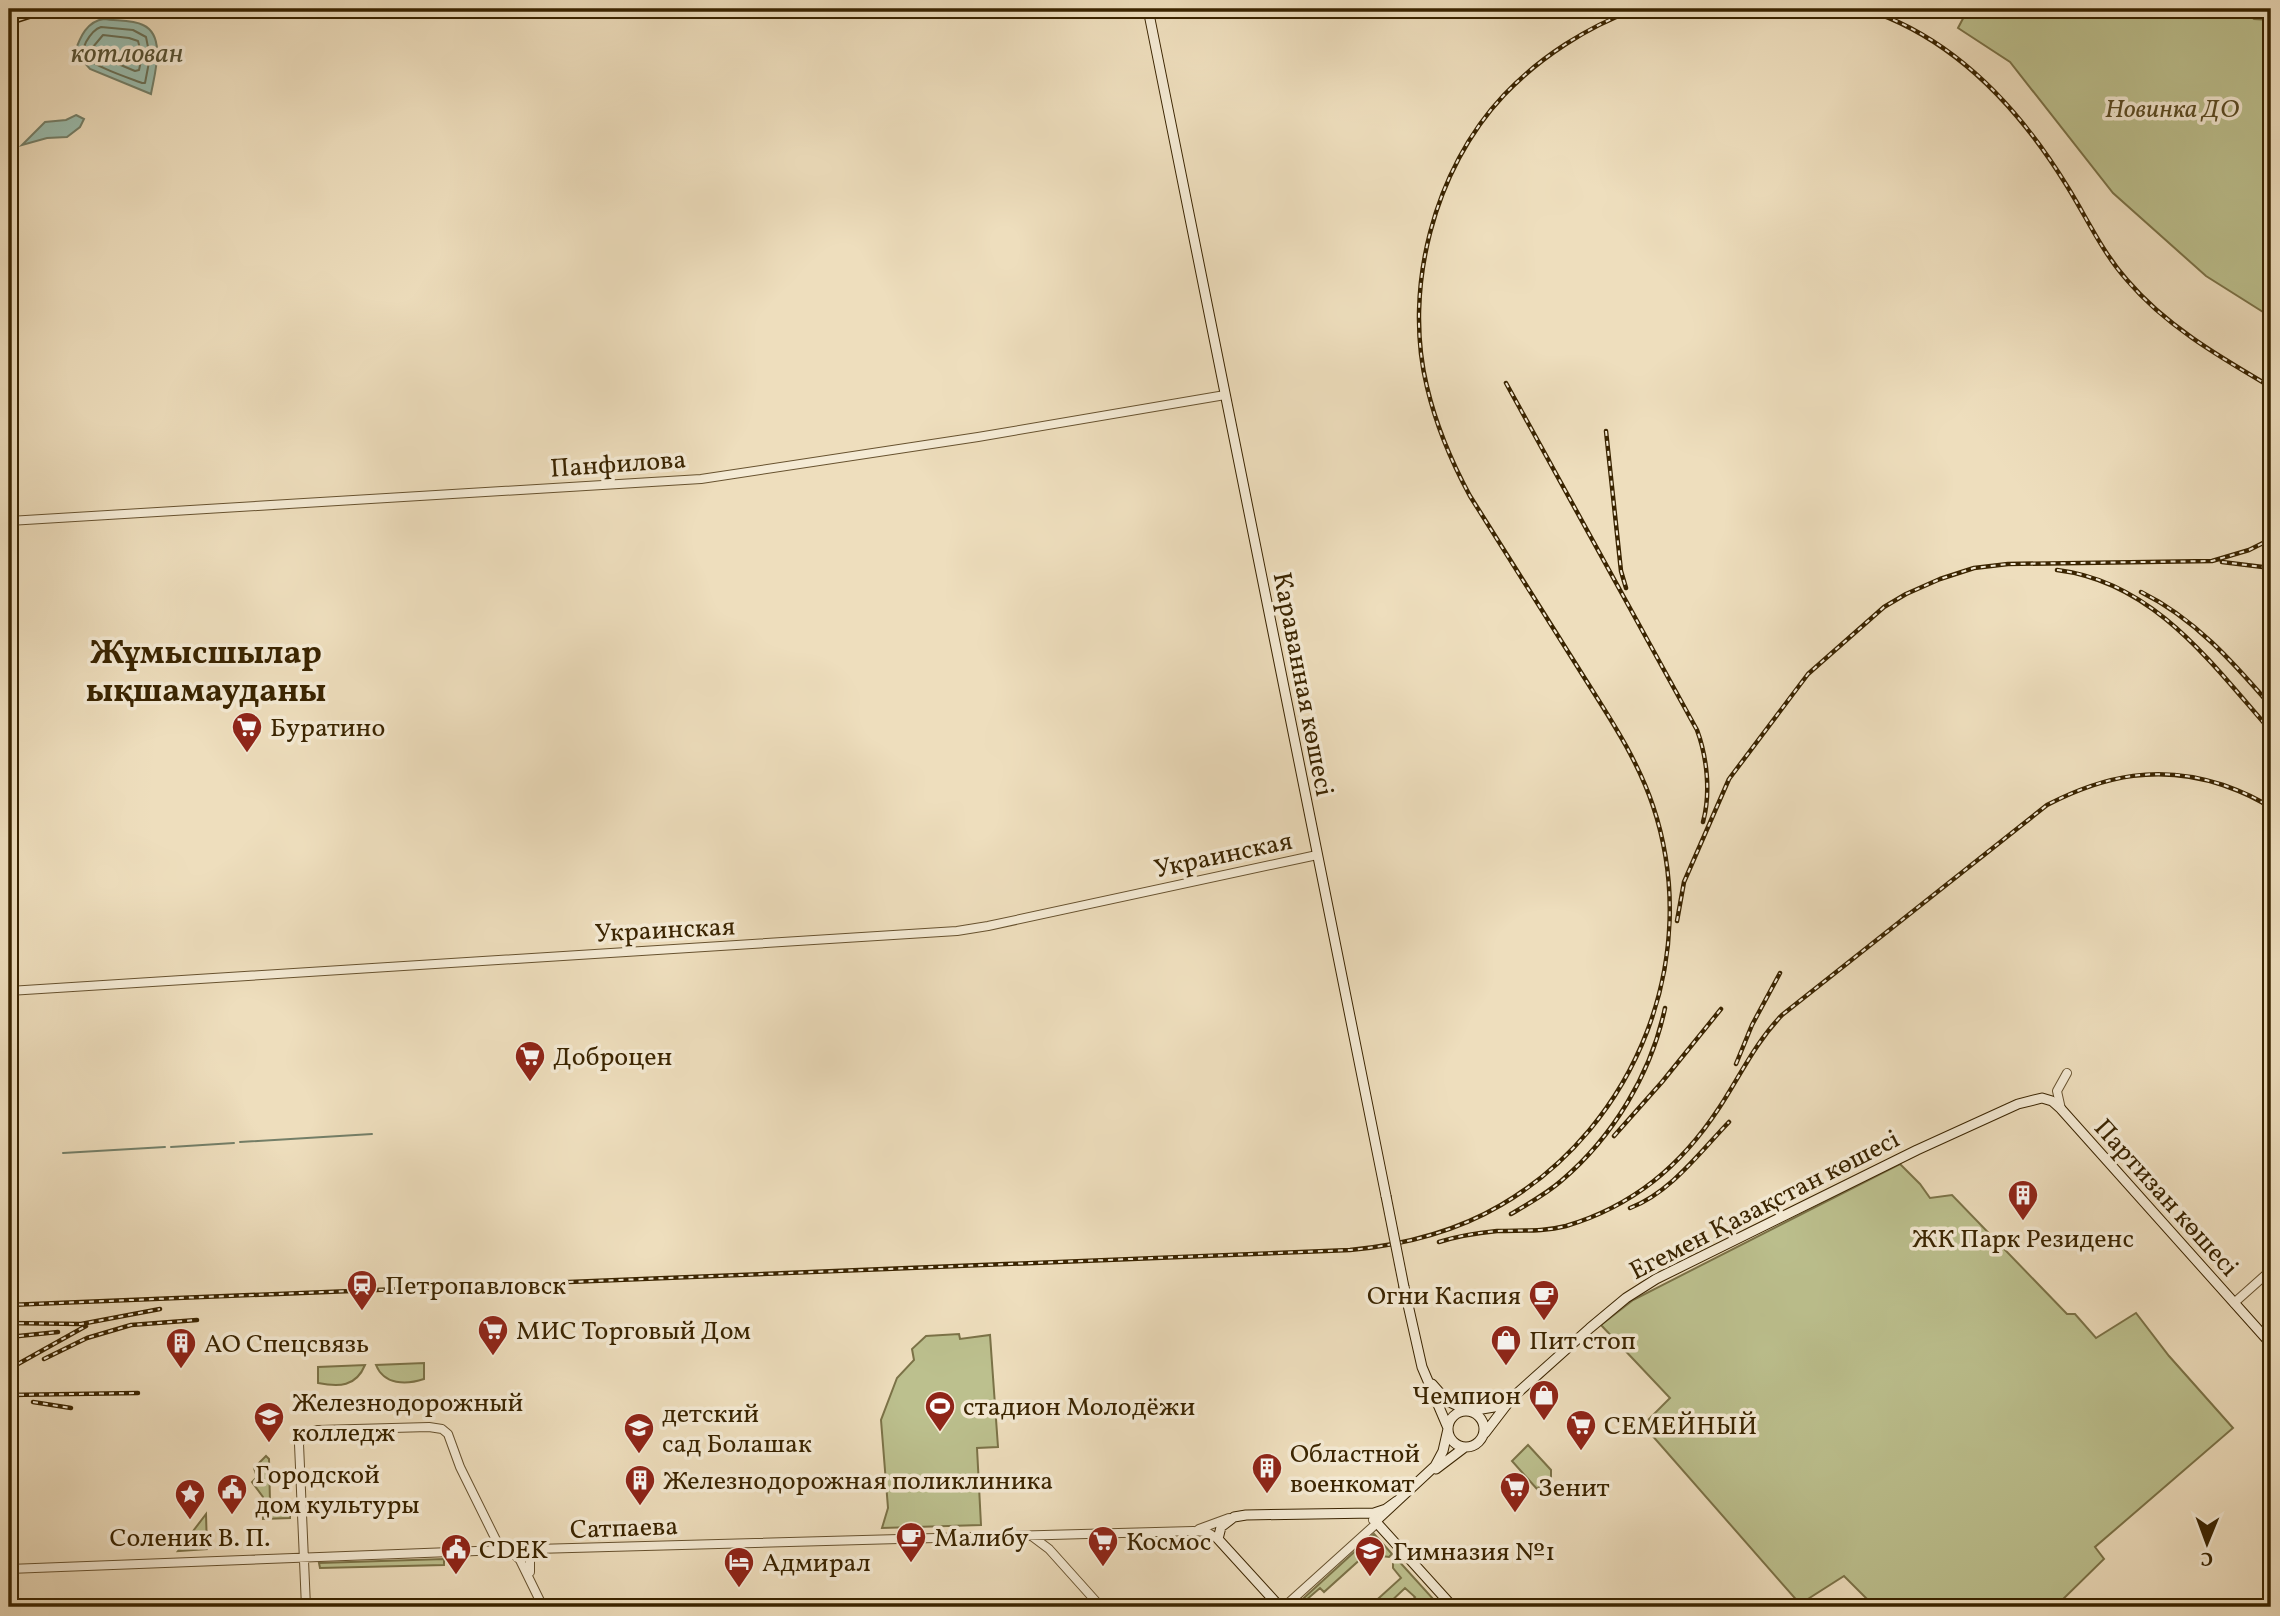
<svg xmlns="http://www.w3.org/2000/svg" width="2280" height="1616" viewBox="0 0 2280 1616" font-family="Vollkorn,serif">
  <style>
    .green { fill: #bcc08e; stroke: #7b7247; stroke-width: 2 }
    .water { fill: #9abcad; stroke: #747f68; stroke-width: 2 }
    .lines { fill: none; stroke-linecap: round; stroke-linejoin: round }
    .shore { stroke: #6a7056; stroke-width: 2 }
    .stream { stroke: #747f68; stroke-width: 2 }
    .tertiary-casing { stroke: #67522f; stroke-width: 10 }
    .secondary-casing { stroke: #3a2400; stroke-width: 11 }
    .trunk-casing { stroke: #3a2400; stroke-width: 13 }
    .tertiary { stroke: #f4ead4; stroke-width: 8 }
    .secondary { stroke: #f4ead4; stroke-width: 9 }
    .trunk { stroke: #eedebd; stroke-width: 10 }
    .rail-casing { stroke: #3a2400; stroke-width: 4.5 }
    .rail { stroke: #f4ead4; stroke-width: 2; stroke-dasharray: 5; stroke-linecap: butt }
    .secondary-bridge-casing { stroke: #3a2400; stroke-width: 11; stroke-linecap: butt }
    .secondary-bridge { stroke: #f4ead4; stroke-width: 9 }
    .labels { text-anchor: middle; stroke-width: 7; stroke-linejoin: round; paint-order: stroke }
    .park-label { font-size: 26px; font-style: italic; fill: #5a4b24; stroke: #f4ead4 }
    .street-label { font-size: 26px; fill: #3a2400; stroke: #f4ead4 }
    .poi-label { font-size: 26px; fill: #3a2400; stroke: #f4ead4; text-anchor: start }
    .water-label { font-size: 28px; font-style: italic; fill: #575234; stroke: #f4ead4 }
    .district-label { font-size: 33px; font-weight: bold; fill: #3a2400; stroke: #f4ead4 }
  </style>
  <rect width="100%" height="100%" fill="#eedebd"/>
  <filter id="stains"><feTurbulence type="fractalNoise" baseFrequency=".00286" numOctaves="4"/><feColorMatrix values="0 0 0 0 .2 0 0 0 0 .09 0 0 0 0 .02 0 0 0 .5 -.17"/></filter>
  <radialGradient id="worn" r=".72"><stop offset=".6" stop-color="#630" stop-opacity="0"/><stop offset="1" stop-color="#630" stop-opacity=".3"/></radialGradient>
  <path class="green" d="M 1968,9 L 2242,9 L 2254,19 L 2271,20 L 2271,317 L 2206,276 L 2113,193 L 2010,62 L 1958,28 Z
    M 1900,1164 L 1920,1184 L 1930,1198 L 1952,1195 L 2067,1314 L 2075,1314 L 2096,1338 L 2136,1313 L 2169,1356 L 2233,1428 L 2095,1547 L 2104,1559 L 2055,1607 L 1867,1607 L 1869,1601 L 1844,1576 L 1800,1604 L 1643,1425 L 1670,1398 L 1601,1325 L 1633,1300 Z
    M 959,1334 L 960,1339 L 990,1335 L 998,1447 L 977,1448 L 981,1525 L 882,1528 L 888,1508 L 881,1420 L 897,1378 L 914,1360 L 912,1349 L 926,1336 Z
    M 424,1363 L 424,1379 C 406,1385 384,1385 376,1365 Z
    M 365,1365 C 356,1387 339,1387 318,1383 L 318,1367 Z
    M 1528,1445 L 1551,1470 L 1551,1477 L 1537,1489 L 1512,1461 Z
    M 266,1456 L 269,1459 L 270,1502 L 290,1502 L 290,1518 L 263,1519 L 263,1497 L 252,1482 L 257,1477 L 254,1468 Z
    M 206,1514 L 207,1549 L 178,1551 Z
    M 1374,1534 L 1392,1554 L 1389,1557 L 1382,1556 L 1374,1547 L 1324,1592 L 1320,1588 L 1298,1607 L 1294,1607 Z
    M 1396,1558 L 1435,1601 L 1427,1607 L 1407,1607 L 1415,1597 L 1405,1588 L 1385,1607 L 1369,1607 L 1401,1578 L 1393,1568 L 1393,1561 Z
    M 444,1559 L 444,1565 L 320,1568 L 319,1563 Z"/>
  <path class="water" d="M 104,19 C 116,21 133,20 143,25 C 167,36 154,76 151,94 L 90,69 L 84,62 L 78,61 L 75,52 C 80,37 87,21 104,19 Z
    M 76,115 L 84,119 L 80,127 L 67,137 L 47,138 L 22,145 L 45,122 L 66,120 Z"/>
  <g class="lines">
    <path class="shore" d="M 101,27 L 133,30 L 146,37 L 150,57 L 145,83 L 142,83 C 129,78 88,65 83,53 C 82,50 85,45 86,42 C 90,35 94,29 101,27 Z
      M 103,35 L 129,38 L 138,41 L 142,56 L 139,70 L 135,71 L 99,56 L 93,47 Z"/>
    <path class="stream" d="M 240,1142 L 372,1134
      M 171,1147 L 234,1143
      M 63,1153 L 165,1147"/>
    <g class="tertiary-casing">
      <path id="tertiary" d="M 9,521 L 701,479 L 978,437 L 1225,395
        M 9,991 L 957,931 L 988,926 L 1317,855
        M 2061,1109 L 2057,1091 L 2067,1073
        M 2234,1303 L 2271,1270
        M 1199,1529 L 1229,1518
        M 1033,1537 L 1049,1549 L 1101,1607
        M 9,1569 L 503,1550 L 1193,1531 L 1207,1532 L 1218,1539
        M 530,1572 L 530,1558 L 543,1552
        M 306,1607 L 299,1444 C 303,1435 308,1432 318,1430 L 429,1427 L 442,1429 L 448,1434 L 460,1467 L 499,1546 L 514,1554 L 520,1560 L 543,1607
        M 1284,1607 L 1377,1523 L 1373,1520"/>
    </g>
    <g class="secondary-casing">
      <path id="secondary" d="M 1148,9 L 1386,1196
        M 1404,1287 L 1422,1367 L 1448,1428
        M 1432,1384 L 1447,1401 L 1467,1410
        M1448 1429a18 18 0 1 1 36 0a18 18 0 1 1-36 0Z
        M 1470,1411 L 1494,1407 L 1514,1396 L 1590,1328 L 1626,1298 L 1656,1279 L 1917,1150 L 2018,1104 L 2042,1098 L 2052,1101 L 2061,1109 L 2271,1344
        M 1485,1433 L 1508,1403
        M 1436,1469 L 1465,1447
        M 1377,1523 L 1378,1519 L 1435,1466 L 1443,1451 L 1448,1429
        M 1377,1523 L 1453,1607
        M 1280,1607 L 1218,1539 L 1221,1527 L 1234,1517 L 1246,1515 L 1374,1513 L 1386,1509 L 1397,1501"/>
    </g>
    <g class="trunk-casing">
      <path id="trunk" d="M 9,19 L 40,9"/>
    </g>
    <use href="#tertiary" class="tertiary"/>
    <use href="#secondary" class="secondary"/>
    <use href="#trunk" class="trunk"/>
    <g class="rail-casing">
      <path id="rail" d="M 1865,9 C 1955,38 2019,108 2067,186 C 2087,218 2102,252 2127,280 C 2166,326 2220,357 2271,387
        M 1506,383 L 1697,730 C 1707,757 1711,793 1703,822
        M 1606,431 L 1621,571 L 1626,588
        M 2222,562 L 2271,568
        M 2057,570 C 2154,582 2211,663 2271,731
        M 2141,592 C 2194,618 2233,662 2271,706
        M 1677,921 L 1684,882 L 1729,779 L 1808,674 L 1884,607 L 1906,594 L 1940,579 L 1974,568 L 2008,564 L 2212,561 L 2249,550 L 2271,539
        M 1736,1064 L 1752,1025 L 1780,973
        M 1614,1136 L 1662,1082 L 1721,1009
        M 1630,1208 C 1670,1193 1700,1152 1729,1122
        M 1511,1214 C 1528,1204 1546,1194 1561,1181 C 1613,1137 1651,1074 1665,1008
        M 1439,1242 C 1458,1236 1477,1233 1497,1231 C 1520,1230 1543,1232 1566,1226 C 1633,1206 1681,1166 1719,1108 C 1740,1076 1755,1043 1782,1015 L 2047,805 C 2105,775 2160,764 2223,785 C 2240,791 2257,798 2271,808
        M 9,1305 L 1350,1250 C 1403,1245 1455,1232 1501,1205 C 1638,1125 1703,955 1653,806 C 1636,755 1605,711 1577,666 C 1541,609 1505,552 1470,496 C 1451,461 1436,425 1427,387 C 1403,289 1434,169 1504,95 C 1540,57 1587,27 1636,9
        M 9,1323 L 81,1324 L 160,1309
        M 9,1337 L 58,1332
        M 44,1359 L 87,1338 L 131,1325 L 197,1320
        M 9,1369 L 86,1326
        M 9,1395 L 138,1393
        M 33,1402 L 71,1408"/>
    </g>
    <use href="#rail" class="rail"/>
    <g class="secondary-bridge-casing">
      <path id="secondary-bridge" d="M 1386,1196 L 1404,1287"/>
    </g>
    <use href="#secondary-bridge" class="secondary-bridge"/>
  </g>
  <defs>
    <g id="supermarket-pin" transform="scale(1.575)"><path d="M0 17L-7.5 6A9.5 9.5 0 1 1 7.5 6Z" fill="#8f2418" stroke="#f4ead4"/><path d="M-6-5.5h2.5l.6 2H6L4.5 2H-2.5L-4.4-4H-6ZM-1.5 3.2a1.3 1.3 0 1 0 .1 0ZM3 3.2a1.3 1.3 0 1 0 .1 0Z" fill="#fff"/></g>
    <g id="building-pin" transform="scale(1.575)"><path d="M0 17L-7.5 6A9.5 9.5 0 1 1 7.5 6Z" fill="#8f2418" stroke="#f4ead4"/><path d="M-4-6H4V6H1V3H-1V6H-4ZM-2.5-4.3h1.7v1.8h-1.7ZM.8-4.3h1.7v1.8H.8ZM-2.5-1h1.7V.8h-1.7ZM.8-1h1.7V.8H.8Z" fill="#fff"/></g>
    <g id="station-pin" transform="scale(1.575)"><path d="M0 17L-7.5 6A9.5 9.5 0 1 1 7.5 6Z" fill="#8f2418" stroke="#f4ead4"/><path d="M-3-6H3Q5-6 5-4V2Q5 4 3 4L4.5 6H3L1.5 4h-3L-3 6H-4.5L-3 4Q-5 4-5 2V-4Q-5-6-3-6ZM-3.5-4v3h7v-3ZM-3.5 1v1.5H-2V1ZM2 1v1.5H3.5V1Z" fill="#fff"/></g>
    <g id="cafe-pin" transform="scale(1.575)"><path d="M0 17L-7.5 6A9.5 9.5 0 1 1 7.5 6Z" fill="#8f2418" stroke="#f4ead4"/><path d="M-5.5-4.5H6V0H3Q3 3.5 0 3.5H-2.5Q-5.5 3.5-5.5 0ZM3-3.2v2h1.7v-2ZM-6 4.5H4V6H-6Z" fill="#fff"/></g>
    <g id="shop-pin" transform="scale(1.575)"><path d="M0 17L-7.5 6A9.5 9.5 0 1 1 7.5 6Z" fill="#8f2418" stroke="#f4ead4"/><path d="M-5-2.5h2.3a2.7 3.5 0 0 1 5.4 0H5L5.5 6h-11ZM-1.5-2.5h3a1.5 2.3 0 0 0-3 0Z" fill="#fff"/></g>
    <g id="stadium-pin" transform="scale(1.575)"><path d="M0 17L-7.5 6A9.5 9.5 0 1 1 7.5 6Z" fill="#8f2418" stroke="#f4ead4"/><path d="M0-5a6.5 5 0 1 0 0 10a6.5 5 0 1 0 0-10ZM-3.5-1.8h7v3.6h-7Z" fill="#fff"/></g>
    <g id="university-pin" transform="scale(1.575)"><path d="M0 17L-7.5 6A9.5 9.5 0 1 1 7.5 6Z" fill="#8f2418" stroke="#f4ead4"/><path d="M0-5L7-2L0 1L-7-2ZM-4 1L0 2.5L4 1V4Q0 6-4 4Z" fill="#fff"/></g>
    <g id="school-pin" transform="scale(1.575)"><path d="M0 17L-7.5 6A9.5 9.5 0 1 1 7.5 6Z" fill="#8f2418" stroke="#f4ead4"/><path d="M0-5L7-2L0 1L-7-2ZM-4 1L0 2.5L4 1V4Q0 6-4 4Z" fill="#fff"/></g>
    <g id="civic-pin" transform="scale(1.575)"><path d="M0 17L-7.5 6A9.5 9.5 0 1 1 7.5 6Z" fill="#8f2418" stroke="#f4ead4"/><path d="M-.6-6.5H3V-4.5H.6V-3L4-1V1h2V6H-6V1h2V-1L-.6-3ZM-1.2 2.5V6h2.4V2.5Z" fill="#fff"/></g>
    <g id="sight-pin" transform="scale(1.575)"><path d="M0 17L-7.5 6A9.5 9.5 0 1 1 7.5 6Z" fill="#8f2418" stroke="#f4ead4"/><path d="M0-6L1.8-2.2L6-1.7L2.9 1.2L3.7 5.4L0 3.3L-3.7 5.4L-2.9 1.2L-6-1.7L-1.8-2.2Z" fill="#fff"/></g>
    <g id="hotel-pin" transform="scale(1.575)"><path d="M0 17L-7.5 6A9.5 9.5 0 1 1 7.5 6Z" fill="#8f2418" stroke="#f4ead4"/><path d="M-6-4.5h1.5V1H6V5H4.5V3h-9V5H-6ZM-4 0a1.8 1.8 0 1 1 3.6 0ZM.5 0V-2.5h3Q6-2.5 6 0Z" fill="#fff"/></g>
  </defs>
  <g fill-rule="evenodd">
    <use href="#supermarket-pin" x="247" y="727"/>
    <use href="#supermarket-pin" x="530" y="1056"/>
    <use href="#building-pin" x="2023" y="1195"/>
    <use href="#station-pin" x="362" y="1285"/>
    <use href="#cafe-pin" x="1544" y="1295"/>
    <use href="#supermarket-pin" x="493" y="1330"/>
    <use href="#shop-pin" x="1506" y="1340"/>
    <use href="#building-pin" x="181" y="1343"/>
    <use href="#shop-pin" x="1544" y="1395"/>
    <use href="#stadium-pin" x="940" y="1406"/>
    <use href="#university-pin" x="269" y="1417"/>
    <use href="#supermarket-pin" x="1581" y="1425"/>
    <use href="#school-pin" x="639" y="1428"/>
    <use href="#building-pin" x="1267" y="1468"/>
    <use href="#building-pin" x="640" y="1480"/>
    <use href="#supermarket-pin" x="1515" y="1487"/>
    <use href="#civic-pin" x="232" y="1489"/>
    <use href="#sight-pin" x="190" y="1494"/>
    <use href="#cafe-pin" x="911" y="1537"/>
    <use href="#supermarket-pin" x="1103" y="1541"/>
    <use href="#civic-pin" x="456" y="1549"/>
    <use href="#school-pin" x="1370" y="1551"/>
    <use href="#hotel-pin" x="739" y="1562"/>
  </g>
  <g class="labels">
    <g class="park-label">
      <text x="2172" y="117">Новинка ДО</text>
    </g>
    <g class="street-label">
      <text transform="translate(618 463) rotate(-4)" y="9">Панфилова</text>
      <text transform="translate(1304 684) rotate(79)" y="9">Караванная көшесі</text>
      <text transform="translate(1223 854) rotate(-12)" y="9">Украинская</text>
      <text transform="translate(665 929) rotate(-3)" y="9">Украинская</text>
      <text transform="translate(2167 1197) rotate(48)" y="9">Партизан көшесі</text>
      <text transform="translate(1764 1204) rotate(-27)" y="9">Егемен Қазақстан көшесі</text>
      <text transform="translate(624 1527) rotate(-2)" y="9">Сатпаева</text>
    </g>
    <g class="poi-label">
      <text x="270" y="736">Буратино</text>
      <text x="553" y="1065">Доброцен</text>
      <text x="2023" y="1247" text-anchor="middle">ЖК Парк Резиденс</text>
      <text x="385" y="1294">Петропавловск</text>
      <text x="1521" y="1304" text-anchor="end">Огни Каспия</text>
      <text x="516" y="1339">МИС Торговый Дом</text>
      <text x="1529" y="1349">Пит стоп</text>
      <text x="204" y="1352">АО Спецсвязь</text>
      <text x="1521" y="1404" text-anchor="end">Чемпион</text>
      <text x="292" y="1411">Железнодорожный<tspan x="292" dy="30">колледж</tspan></text>
      <text x="963" y="1415">стадион Молодёжи</text>
      <text x="662" y="1422">детский<tspan x="662" dy="30">сад Болашак</tspan></text>
      <text x="1604" y="1434">СЕМЕЙНЫЙ</text>
      <text x="1290" y="1462">Областной<tspan x="1290" dy="30">военкомат</tspan></text>
      <text x="255" y="1483">Городской<tspan x="255" dy="30">дом культуры</tspan></text>
      <text x="663" y="1489">Железнодорожная поликлиника</text>
      <text x="1538" y="1496">Зенит</text>
      <text x="190" y="1546" text-anchor="middle">Соленик В. П.</text>
      <text x="934" y="1546">Малибу</text>
      <text x="1126" y="1550">Космос</text>
      <text x="479" y="1558">CDEK</text>
      <text x="1393" y="1560">Гимназия №1</text>
      <text x="762" y="1571">Адмирал</text>
    </g>
    <g class="water-label">
      <text x="127" y="62">котлован</text>
    </g>
    <g class="district-label">
      <text x="206" y="663">Жұмысшылар<tspan x="206" dy="38">ықшамауданы</tspan></text>
    </g>
  </g>
  <rect width="2280" height="1616" fill="none" stroke="#eedebd" stroke-width="35"/>
  <rect x="10" y="10" width="2259" height="1595" fill="none" stroke="#3a2400" stroke-width="3.5"/>
  <rect x="18" y="18" width="2245" height="1581" fill="none" stroke="#3a2400" stroke-width="2"/>
  <g transform="translate(2207 1543) rotate(181)" stroke="#f4ead4" stroke-width="5" paint-order="stroke">
  <path d="M0-5L12 26L0 18L-12 26Z" fill="#3a2400"/>
  <text y="-10" font-size="19" font-weight="bold" text-anchor="middle" fill="#3a2400">С</text>
  </g>
  <rect width="100%" height="100%" filter="url(#stains)"/>
  <rect width="100%" height="100%" fill="url(#worn)"/>
</svg>
